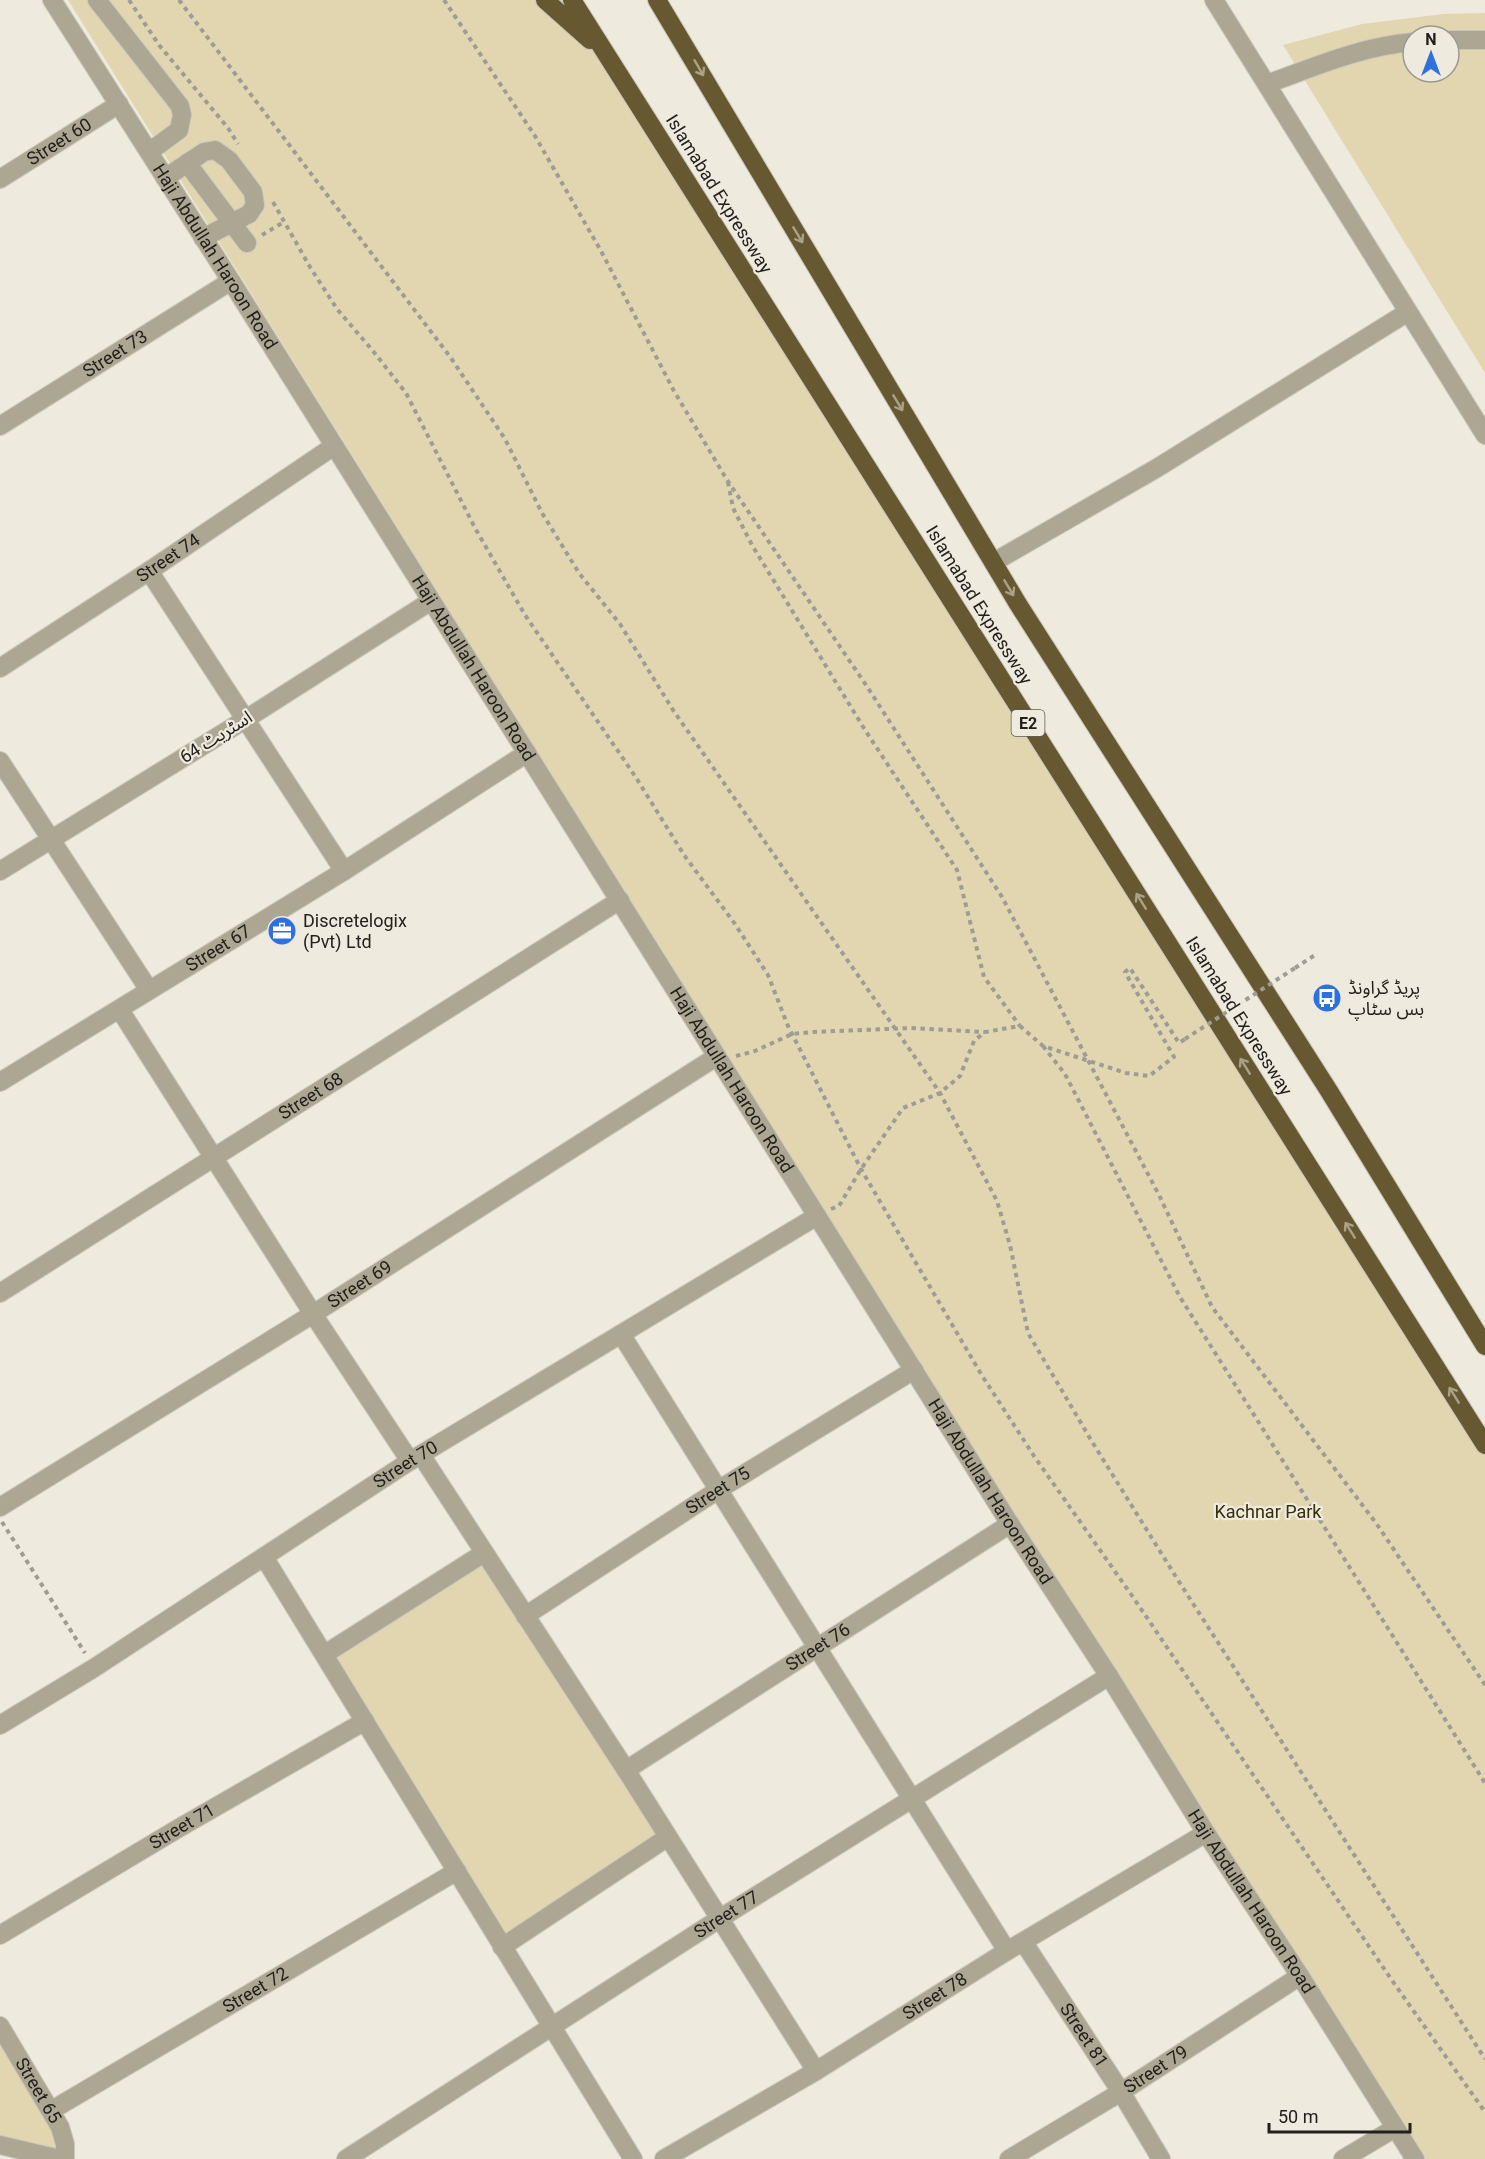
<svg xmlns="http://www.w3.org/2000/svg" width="1485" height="2159" viewBox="0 0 1485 2159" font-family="Roboto,'Noto Sans Arabic',sans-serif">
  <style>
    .green { fill: #e2d6b1; fill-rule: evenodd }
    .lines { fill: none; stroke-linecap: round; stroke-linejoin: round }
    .minor-casing { stroke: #c9c6bb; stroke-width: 20 }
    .highway-casing { stroke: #c9c6bb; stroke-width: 20 }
    .path { stroke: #9f9c93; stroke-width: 4; stroke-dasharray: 4.5 4.5; stroke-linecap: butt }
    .minor { stroke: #aca693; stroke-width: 18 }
    .highway { stroke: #665931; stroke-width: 18 }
    .path-bridge { stroke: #9f9c93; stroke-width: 4; stroke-dasharray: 4.5 4.5; stroke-linecap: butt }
    .oneway { stroke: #aaa288 }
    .labels { text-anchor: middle; stroke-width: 4.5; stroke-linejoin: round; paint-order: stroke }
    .shield { fill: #eeeade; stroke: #5f5d56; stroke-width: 1.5 }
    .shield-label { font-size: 16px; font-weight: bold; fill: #22201c }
    .street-label { font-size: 18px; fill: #22201c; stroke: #eeeade }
    .poi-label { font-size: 18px; fill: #22201c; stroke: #eeeade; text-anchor: start }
    .park-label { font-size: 18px; fill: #382d09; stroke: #eeeade }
  </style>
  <rect width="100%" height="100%" fill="#eeeade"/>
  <path class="green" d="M 68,0 L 562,0 L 1485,1449 L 1485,2159 L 1416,2159 Z
    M 1485,13 L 1485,373 L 1283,45 L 1362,24 L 1443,14 ZM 1413,36 L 1449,36 L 1449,72 L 1413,72 Z
    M 484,1560 L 659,1833 L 502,1936 L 333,1654 Z
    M 0,2028 L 59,2119 L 59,2155 L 0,2142 Z"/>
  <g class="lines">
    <g class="minor-casing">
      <g id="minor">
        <path id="s1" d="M 52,0 L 231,281 L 1010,1524 L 1109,1676 L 1206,1833 L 1300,1976 L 1415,2159"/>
        <path d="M 97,0 L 180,106 L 182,115 L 179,130 L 149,152"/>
        <path d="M 1214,0 L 1485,435"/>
        <path d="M 1449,40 L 1485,40"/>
        <path d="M 1267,84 C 1314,67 1362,46 1413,42"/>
        <path d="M 187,163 L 247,243"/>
        <path d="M 165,178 L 204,152 L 215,150 L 229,160 L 253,192 L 255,205 L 249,214 L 203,238"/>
        <path id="s2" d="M 0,179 L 119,104"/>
        <path id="s3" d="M 0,426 L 231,281"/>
        <path d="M 994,562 L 1157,468 L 1408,312"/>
        <path d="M 149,571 L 344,871"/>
        <path id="s4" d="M 0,668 L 149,571 L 334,446"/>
        <path d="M 0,761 L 149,990"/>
        <path d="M 0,871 L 246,719 L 431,601"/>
        <path d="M 120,1010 L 313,1314 L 410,1461"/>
        <path id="s5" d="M 0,1082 L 344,871 L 527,753"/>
        <path id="s6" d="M 0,1293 L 620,900"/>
        <path d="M 621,1334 L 1007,1951"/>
        <path d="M 421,1455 L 626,1770 L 816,2071"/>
        <path id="s7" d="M 0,1507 L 313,1314 L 716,1057"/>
        <path d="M 264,1557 L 633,2159"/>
        <path id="s8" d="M 525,1616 L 718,1490 L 914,1370"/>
        <path d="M 325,1654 L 484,1553"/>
        <path id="s9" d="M 0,1725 L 94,1668 L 410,1461 L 817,1216"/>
        <path id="s10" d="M 626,1770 L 1010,1524"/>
        <path id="s11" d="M 0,1935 L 179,1828 L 365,1721"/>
        <path id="s12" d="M 1024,1943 L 1121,2092 L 1161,2159"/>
        <path d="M 502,1947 L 668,1837"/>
        <path id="s13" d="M 0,2026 L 60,2127 L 65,2144 L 65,2159"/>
        <path id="s14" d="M 52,2110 L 457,1871"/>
        <path d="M 0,2145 L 60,2159"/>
        <path id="s15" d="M 346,2159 L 719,1919 L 1109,1676"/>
        <path id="s16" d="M 664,2159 L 816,2071 L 1007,1951 L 1206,1833"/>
        <path id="s17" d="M 1009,2159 L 1121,2092 L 1300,1976"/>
        <path d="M 1343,2159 L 1395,2128"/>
      </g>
    </g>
    <g class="highway-casing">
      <path id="highway" d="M 545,0 L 590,40
        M 572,0 L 1485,1445
        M 657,0 L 1018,604 L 1329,1091 L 1485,1346"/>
    </g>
    <path class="path" d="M 129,0 L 159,45 L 228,128 L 238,144
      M 179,0 L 451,358 L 505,439 L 542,513 L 579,573 L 620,624 L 673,710 L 940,1093 L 997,1201 L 1010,1245 L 1028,1333 L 1091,1440 L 1176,1577 L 1485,2059
      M 444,0 L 535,136 L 601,251 L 674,391 L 727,480 L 868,688 L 1002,897 L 1159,1195 L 1212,1307 L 1376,1523 L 1485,1685
      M 273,202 L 310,267 L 337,309 L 373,351 L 406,393 L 475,528 L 525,615 L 635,776 L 684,855 L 735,924 L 768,975 L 788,1026 L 861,1169 L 981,1374 L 1034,1456 L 1135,1600 L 1391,1979 L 1485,2112
      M 262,235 L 284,222
      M 728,482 L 733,508 L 752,545 L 865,730 L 957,870 L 984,977 L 1020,1026
      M 1295,968 L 1315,955
      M 1043,1046 L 1065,1074 L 1180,1297 L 1485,1783
      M 736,1056 L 755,1051 L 792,1034 L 813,1032 L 911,1028 L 985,1032
      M 831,1209 L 839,1206 L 861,1169 L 903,1108 L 940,1093 L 960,1076 L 974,1041 L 985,1032 L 1020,1026 L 1043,1046 L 1126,1073 L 1149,1076 L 1174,1057 L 1125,972 L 1130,968 L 1179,1043 L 1185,1039
      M 2,1522 L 85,1653"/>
    <use href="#minor" class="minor"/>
    <use href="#highway" class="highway"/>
    <path class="path-bridge" d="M 1185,1039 L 1295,968"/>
  </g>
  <defs><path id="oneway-shaft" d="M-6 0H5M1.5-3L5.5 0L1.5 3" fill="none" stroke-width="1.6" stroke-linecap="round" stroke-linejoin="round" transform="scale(1.5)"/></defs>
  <g class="oneway">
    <use href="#oneway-shaft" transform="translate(699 68) rotate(60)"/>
    <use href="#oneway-shaft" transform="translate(798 235) rotate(59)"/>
    <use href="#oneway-shaft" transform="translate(898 403) rotate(59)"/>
    <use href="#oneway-shaft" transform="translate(1009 588) rotate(59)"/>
    <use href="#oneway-shaft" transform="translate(1141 901) rotate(-122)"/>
    <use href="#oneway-shaft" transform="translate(1245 1066) rotate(-122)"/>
    <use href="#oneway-shaft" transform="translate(1350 1230) rotate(-122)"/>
    <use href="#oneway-shaft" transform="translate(1454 1395) rotate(-122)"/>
  </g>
  <defs>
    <g id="office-disc" transform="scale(1.5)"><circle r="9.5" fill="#2e71de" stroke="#eeeade"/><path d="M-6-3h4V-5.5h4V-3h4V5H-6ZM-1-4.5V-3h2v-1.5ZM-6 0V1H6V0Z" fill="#fff"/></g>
    <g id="bus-disc" transform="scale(1.5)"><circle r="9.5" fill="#2e71de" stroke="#eeeade"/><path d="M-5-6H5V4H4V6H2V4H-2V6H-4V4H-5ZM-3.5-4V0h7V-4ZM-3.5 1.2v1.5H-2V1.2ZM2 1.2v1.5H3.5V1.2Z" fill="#fff"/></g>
  </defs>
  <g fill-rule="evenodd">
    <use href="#office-disc" x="282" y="931"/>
    <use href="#bus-disc" x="1327" y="998"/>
  </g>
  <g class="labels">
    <rect class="shield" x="1011.5" y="710" width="33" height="26" rx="4.5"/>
    <g class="shield-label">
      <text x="1028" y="729">E2</text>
    </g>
    <g class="street-label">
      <text dy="6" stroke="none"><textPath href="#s2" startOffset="70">Street 60</textPath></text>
      <text transform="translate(719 194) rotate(58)" y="6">Islamabad Expressway</text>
      <text dy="6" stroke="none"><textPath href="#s1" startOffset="304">Haji Abdullah Haroon Road</textPath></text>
      <text dy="6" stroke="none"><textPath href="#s3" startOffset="136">Street 73</textPath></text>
      <text dy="6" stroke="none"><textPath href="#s4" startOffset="201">Street 74</textPath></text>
      <text transform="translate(979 605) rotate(58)" y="6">Islamabad Expressway</text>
      <text dy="6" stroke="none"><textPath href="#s1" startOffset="790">Haji Abdullah Haroon Road</textPath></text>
      <text transform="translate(216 737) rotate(-32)" y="6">اسٹریٹ 64</text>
      <text dy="6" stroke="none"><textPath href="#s5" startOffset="256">Street 67</textPath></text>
      <text transform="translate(1239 1016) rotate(58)" y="6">Islamabad Expressway</text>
      <text dy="6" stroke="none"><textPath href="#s1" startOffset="1276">Haji Abdullah Haroon Road</textPath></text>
      <text dy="6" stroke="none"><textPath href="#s6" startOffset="368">Street 68</textPath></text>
      <text dy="6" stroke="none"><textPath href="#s7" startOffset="423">Street 69</textPath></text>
      <text dy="6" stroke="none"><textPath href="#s9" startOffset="482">Street 70</textPath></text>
      <text dy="6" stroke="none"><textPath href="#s8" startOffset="230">Street 75</textPath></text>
      <text dy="6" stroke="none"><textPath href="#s1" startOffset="1762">Haji Abdullah Haroon Road</textPath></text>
      <text dy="6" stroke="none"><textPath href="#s10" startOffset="228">Street 76</textPath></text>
      <text dy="6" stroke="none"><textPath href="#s11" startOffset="212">Street 71</textPath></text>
      <text dy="6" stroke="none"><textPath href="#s1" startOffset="2248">Haji Abdullah Haroon Road</textPath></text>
      <text dy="6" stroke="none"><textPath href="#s15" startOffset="452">Street 77</textPath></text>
      <text dy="6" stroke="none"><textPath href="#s14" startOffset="236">Street 72</textPath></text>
      <text dy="6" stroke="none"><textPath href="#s16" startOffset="316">Street 78</textPath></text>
      <text dy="6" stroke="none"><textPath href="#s12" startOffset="110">Street 81</textPath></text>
      <text dy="6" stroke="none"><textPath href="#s17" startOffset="172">Street 79</textPath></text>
      <text dy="6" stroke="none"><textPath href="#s13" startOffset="75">Street 65</textPath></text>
    </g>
    <g class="poi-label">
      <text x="303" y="927">Discretelogix<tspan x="303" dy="21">(Pvt) Ltd</tspan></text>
      <text x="1348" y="994">پریڈ گراونڈ<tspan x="1348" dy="21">بس سٹاپ</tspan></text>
    </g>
    <g class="park-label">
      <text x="1268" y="1518">Kachnar Park</text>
    </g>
  </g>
  <g transform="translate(1431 54)"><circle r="28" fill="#eeeade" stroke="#9c9990" stroke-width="1.5"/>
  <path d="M0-4.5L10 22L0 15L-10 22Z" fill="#2e71de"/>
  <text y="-9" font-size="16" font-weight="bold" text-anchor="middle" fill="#22201c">N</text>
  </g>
  <path d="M1269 2123v9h141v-9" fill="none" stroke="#22201c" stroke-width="3"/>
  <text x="1278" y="2123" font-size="18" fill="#22201c" stroke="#eeeade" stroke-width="4.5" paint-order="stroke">50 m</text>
</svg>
